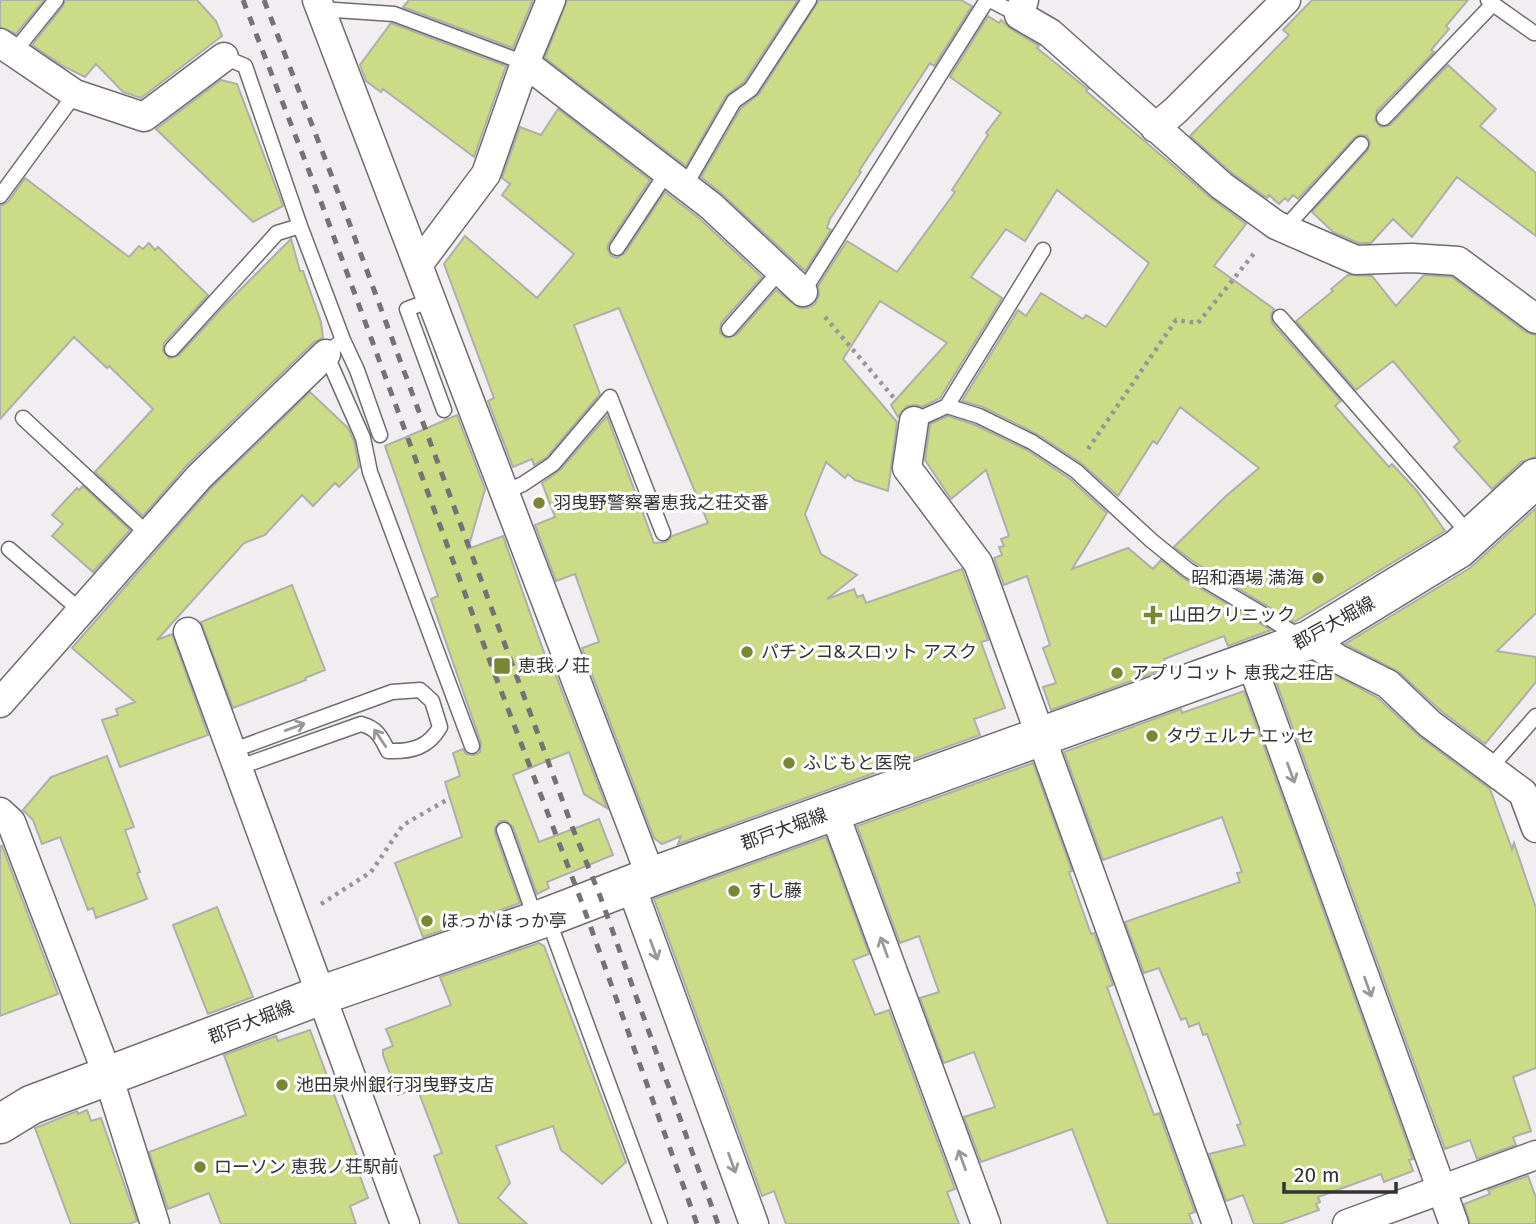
<svg xmlns="http://www.w3.org/2000/svg" width="1536" height="1224" viewBox="0 0 1536 1224" font-family="'Fira Sans','Noto Sans JP',sans-serif">
  <style>
    .building { fill: #cbdb86; stroke: #aeafab; stroke-width: 2 }
    .lines { fill: none; stroke-linecap: round; stroke-linejoin: round }
    .service-casing { stroke: #6f6c6f; stroke-width: 17 }
    .minor-casing { stroke: #6f6c6f; stroke-width: 31 }
    .secondary-casing { stroke: #6f6c6f; stroke-width: 41 }
    .path { stroke: #989598; stroke-width: 4.5; stroke-dasharray: 3.5 5; stroke-linecap: butt }
    .service { stroke: #fff; stroke-width: 14 }
    .minor { stroke: #fff; stroke-width: 28 }
    .secondary { stroke: #fff; stroke-width: 38 }
    .rail { stroke: #747274; stroke-width: 5; stroke-dasharray: 9 9; stroke-linecap: butt }
    .oneway { stroke: #9a999a }
    .poi-dot { fill: #798634; stroke: #fff; stroke-width: 2.5 }
    .labels { text-anchor: middle; stroke-width: 6; stroke-linejoin: round; paint-order: stroke }
    .poi-label { font-size: 18px; fill: #343334; stroke: #fff; text-anchor: start }
    .street-label { font-size: 18px; fill: #343334; stroke: #fff }
  </style>
  <rect width="100%" height="100%" fill="#f1edf1"/>
  <path class="building" d="M 0,0 L 44,0 L 16,34 L 0,27 Z
    M 65,0 L 197,0 L 216,21 L 222,36 L 141,98 L 123,92 L 96,64 L 85,77 L 63,66 L 32,45 L 63,6 Z
    M 409,0 L 533,0 L 513,48 L 403,7 Z
    M 567,0 L 798,0 L 744,82 L 726,96 L 686,166 L 545,58 Z
    M 819,0 L 961,0 L 972,6 L 934,66 L 930,63 L 859,171 L 861,172 L 830,219 L 827,228 L 831,230 L 805,271 L 722,194 L 701,177 L 741,108 L 759,94 Z
    M 1312,0 L 1468,0 L 1446,26 L 1449,29 L 1431,50 L 1434,52 L 1377,111 L 1375,120 L 1381,127 L 1390,125 L 1448,65 L 1496,109 L 1480,126 L 1536,173 L 1536,236 L 1457,177 L 1412,237 L 1393,219 L 1371,243 L 1359,243 L 1333,232 L 1312,212 L 1368,150 L 1370,142 L 1367,136 L 1359,135 L 1354,138 L 1298,199 L 1293,195 L 1288,201 L 1285,198 L 1279,204 L 1269,195 L 1267,198 L 1232,173 L 1190,136 L 1289,35 L 1283,30 Z
    M 988,16 L 999,23 L 1001,20 L 1011,29 L 1039,46 L 1037,48 L 1085,87 L 1088,89 L 1086,91 L 1211,198 L 1246,224 L 1214,266 L 1274,309 L 1271,315 L 1272,323 L 1341,401 L 1335,406 L 1389,467 L 1392,464 L 1417,491 L 1445,531 L 1294,622 L 1194,562 L 1174,547 L 1226,496 L 1259,468 L 1180,407 L 1157,444 L 1153,441 L 1118,496 L 1081,463 L 1037,434 L 983,407 L 962,401 L 1018,310 L 1026,316 L 1041,293 L 1083,319 L 1086,315 L 1106,327 L 1149,263 L 1057,190 L 1025,241 L 1006,229 L 971,277 L 1002,298 L 940,398 L 922,407 L 916,405 L 907,406 L 898,417 L 891,405 L 947,343 L 880,301 L 843,359 L 897,422 L 888,491 L 855,480 L 848,474 L 845,478 L 826,462 L 805,514 L 821,554 L 857,575 L 827,599 L 854,589 L 857,597 L 863,595 L 866,603 L 962,569 L 988,640 L 981,642 L 1005,708 L 974,719 L 980,735 L 678,844 L 681,836 L 662,844 L 654,838 L 582,648 L 599,642 L 575,574 L 556,581 L 535,525 L 555,517 L 542,483 L 560,470 L 607,416 L 654,543 L 666,542 L 672,536 L 708,523 L 619,308 L 574,325 L 600,394 L 547,457 L 534,465 L 532,459 L 513,467 L 488,401 L 494,398 L 444,264 L 465,236 L 537,298 L 574,254 L 502,195 L 510,184 L 502,178 L 520,127 L 541,135 L 558,109 L 650,180 L 609,243 L 607,248 L 611,256 L 617,258 L 625,253 L 665,192 L 700,219 L 762,277 L 721,323 L 720,333 L 726,338 L 736,335 L 776,290 L 799,308 L 807,308 L 815,304 L 819,295 L 818,286 L 847,241 L 897,272 L 955,192 L 952,190 L 988,135 L 986,133 L 1001,113 L 950,77 Z
    M 391,23 L 506,66 L 474,157 L 383,89 L 381,92 L 366,81 L 360,65 Z
    M 221,80 L 237,84 L 283,206 L 253,222 L 156,129 Z
    M 25,178 L 129,257 L 139,246 L 143,249 L 149,243 L 155,250 L 158,247 L 208,295 L 164,343 L 163,351 L 169,358 L 179,355 L 222,308 L 291,239 L 300,271 L 303,271 L 321,322 L 323,338 L 314,342 L 187,465 L 143,516 L 95,472 L 153,409 L 109,366 L 107,368 L 74,337 L 0,419 L 0,206 L 8,202 Z
    M 1348,275 L 1372,276 L 1396,306 L 1424,275 L 1452,277 L 1526,332 L 1536,335 L 1536,457 L 1521,462 L 1492,489 L 1454,447 L 1460,441 L 1393,361 L 1356,390 L 1296,321 L 1333,291 L 1331,289 Z
    M 310,392 L 348,428 L 354,441 L 359,467 L 339,487 L 335,483 L 313,506 L 302,495 L 265,535 L 244,543 L 157,640 L 172,634 L 208,735 L 120,767 L 102,720 L 118,715 L 116,709 L 135,702 L 72,648 L 211,488 Z
    M 457,415 L 485,489 L 468,549 L 503,536 L 547,661 L 550,660 L 607,808 L 584,794 L 569,752 L 513,775 L 539,842 L 599,819 L 613,855 L 547,882 L 549,888 L 537,894 L 513,827 L 506,821 L 500,821 L 495,828 L 495,833 L 520,903 L 423,937 L 395,863 L 462,837 L 445,782 L 460,776 L 453,753 L 463,749 L 466,754 L 475,755 L 480,752 L 481,743 L 431,599 L 438,596 L 385,446 Z
    M 948,416 L 975,425 L 1027,450 L 1070,479 L 1107,513 L 1072,569 L 1128,548 L 1153,569 L 1161,560 L 1183,578 L 1271,630 L 1228,646 L 1224,636 L 1164,659 L 1167,668 L 1051,710 L 1043,687 L 1056,683 L 1043,648 L 1050,645 L 1027,576 L 1004,585 L 994,558 L 1002,555 L 999,547 L 1004,546 L 1001,539 L 1009,536 L 986,470 L 951,499 L 925,460 L 930,424 Z
    M 83,486 L 130,530 L 93,572 L 52,536 L 63,524 L 52,515 L 77,488 L 79,490 Z
    M 1536,508 L 1536,613 L 1497,651 L 1536,657 L 1536,682 L 1485,744 L 1441,711 L 1399,672 L 1345,644 L 1470,568 Z
    M 292,585 L 325,670 L 305,678 L 306,680 L 233,708 L 201,622 Z
    M 1312,662 L 1378,698 L 1420,737 L 1490,789 L 1512,849 L 1514,843 L 1536,908 L 1536,1068 L 1513,1077 L 1531,1131 L 1513,1137 L 1516,1145 L 1477,1159 L 1470,1140 L 1445,1149 L 1274,676 Z
    M 1244,691 L 1413,1159 L 1409,1160 L 1413,1171 L 1384,1182 L 1381,1174 L 1318,1197 L 1320,1202 L 1316,1204 L 1319,1210 L 1280,1224 L 1254,1224 L 1243,1195 L 1226,1201 L 1209,1154 L 1245,1145 L 1237,1125 L 1241,1124 L 1207,1034 L 1203,1035 L 1199,1023 L 1189,1027 L 1186,1018 L 1181,1020 L 1159,968 L 1144,973 L 1125,922 L 1240,882 L 1237,873 L 1242,872 L 1222,817 L 1103,860 L 1064,752 L 1181,709 L 1182,713 Z
    M 107,756 L 134,827 L 125,830 L 140,872 L 137,873 L 147,899 L 96,918 L 93,908 L 88,910 L 60,837 L 42,844 L 33,820 L 23,810 L 51,777 Z
    M 1033,763 L 1072,871 L 1069,872 L 1091,934 L 1094,933 L 1113,985 L 1107,987 L 1154,1115 L 1159,1113 L 1195,1212 L 1189,1214 L 1193,1224 L 1108,1224 L 1072,1129 L 981,1162 L 964,1117 L 995,1107 L 974,1052 L 944,1063 L 920,998 L 939,992 L 919,936 L 900,943 L 857,826 Z
    M 826,837 L 869,954 L 853,960 L 875,1015 L 889,1010 L 955,1189 L 947,1192 L 959,1224 L 786,1224 L 774,1191 L 762,1196 L 654,899 Z
    M 0,846 L 2,846 L 58,994 L 0,1016 Z
    M 217,907 L 253,997 L 208,1014 L 173,925 Z
    M 539,943 L 544,946 L 626,1162 L 602,1184 L 561,1150 L 553,1126 L 496,1146 L 510,1183 L 498,1198 L 527,1224 L 459,1224 L 434,1156 L 442,1153 L 417,1088 L 398,1095 L 383,1055 L 383,1050 L 393,1046 L 386,1029 L 451,1005 L 440,977 Z
    M 310,1030 L 361,1167 L 357,1168 L 368,1198 L 350,1206 L 356,1224 L 221,1224 L 209,1193 L 168,1209 L 149,1152 L 246,1115 L 224,1055 L 276,1036 L 278,1041 Z
    M 87,1110 L 91,1121 L 101,1118 L 137,1221 L 129,1224 L 71,1224 L 35,1128 L 77,1111 L 78,1114 Z
    M 1528,1176 L 1536,1198 L 1536,1224 L 1470,1224 L 1464,1204 L 1490,1194 L 1488,1190 Z"/>
  <g class="lines">
    <g class="service-casing">
      <path id="service" d="M 990,0 L 1019,15
        M 1493,4 L 1534,33
        M 320,9 L 394,14 L 525,63
        M 14,52 L 56,0
        M 224,57 L 245,66 L 300,226 L 343,340 L 326,354 L 363,438 L 370,472 L 472,746
        M 1384,118 L 1493,4 L 1488,0
        M 685,186 L 734,101 L 751,89 L 809,0
        M 0,196 L 75,94
        M 1288,230 L 1294,218 L 1361,144
        M 617,248 L 667,172
        M 803,292 L 987,0
        M 432,300 L 407,309 L 444,410
        M 1280,317 L 1470,535
        M 729,329 L 780,271
        M 343,340 L 357,370 L 380,435
        M 172,349 L 277,233 L 300,226
        M 947,406 L 1043,250
        M 23,418 L 148,534
        M 914,421 L 947,406 L 979,416 L 1032,442 L 1076,471 L 1152,541 L 1188,570 L 1299,636
        M 505,492 L 523,484 L 553,464 L 610,397 L 663,533
        M 9,549 L 81,611
        M 231,751 L 392,692 L 420,690 L 432,701 L 440,727 C 429,747 412,752 388,751 C 381,737 377,728 361,724 L 237,768
        M 1490,768 L 1536,716
        M 504,830 L 536,920
        M 548,919 L 660,1224"/>
    </g>
    <g class="minor-casing">
      <path id="minor" d="M 317,0 L 651,877
        M 1024,0 L 1019,15 L 1050,33 L 1222,186 L 1276,225 L 1356,260 L 1412,258 L 1458,261 L 1536,319
        M 0,43 L 75,94 L 144,117 L 224,57
        M 525,63 L 711,206 L 803,292
        M 1155,128 L 1176,110 L 1286,0
        M 418,265 L 486,174 L 525,63 L 551,0
        M 914,421 L 907,468 L 978,563 L 1217,1224
        M 188,632 L 405,1224
        M 1309,640 L 1338,659 L 1388,684 L 1430,724 L 1523,793 L 1536,828
        M 1251,662 L 1454,1224
        M 0,703 L 199,477 L 326,354
        M 0,812 L 11,822 L 108,1076 L 155,1224
        M 834,812 L 986,1224
        M 631,886 L 754,1224
        M 1347,1224 L 1536,1155"/>
    </g>
    <g class="secondary-casing">
      <path id="secondary" d="M 0,1124 L 31,1105 L 319,996 L 547,917 L 651,877 L 1309,640 L 1458,549 L 1536,478"/>
    </g>
    <path class="path" d="M 825,317 L 894,398
      M 1088,449 L 1176,320 L 1198,323 L 1256,251
      M 321,904 L 371,872 L 403,825 L 450,798"/>
    <use href="#service" class="service"/>
    <use href="#minor" class="minor"/>
    <use href="#secondary" class="secondary"/>
    <path class="rail" d="M 243,0 L 321,202 L 492,667 L 582,903 L 697,1224
      M 264,0 L 339,195 L 573,829 L 600,896 L 718,1224"/>
  </g>
  <defs><path id="oneway-shaft" d="M-6 0H5M1.5-3L5.5 0L1.5 3" fill="none" stroke-width="1.6" stroke-linecap="round" stroke-linejoin="round" transform="scale(1.75)"/></defs>
  <g class="oneway">
    <use href="#oneway-shaft" transform="translate(295 727) rotate(-20)"/>
    <use href="#oneway-shaft" transform="translate(380 738) rotate(-124)"/>
    <use href="#oneway-shaft" transform="translate(1291 773) rotate(70)"/>
    <use href="#oneway-shaft" transform="translate(884 947) rotate(-110)"/>
    <use href="#oneway-shaft" transform="translate(654 950) rotate(70)"/>
    <use href="#oneway-shaft" transform="translate(1368 987) rotate(70)"/>
    <use href="#oneway-shaft" transform="translate(962 1160) rotate(-110)"/>
    <use href="#oneway-shaft" transform="translate(732 1163) rotate(70)"/>
  </g>
  <g class="poi-dot">
    <circle cx="539" cy="503" r="7"/>
    <circle cx="1318" cy="578" r="7"/>
    <path d="M1149.5 604.5h7v7h7v7h-7v7h-7v-7h-7v-7h7z"/>
    <circle cx="747" cy="652" r="7"/>
    <rect x="493" y="657" width="18" height="18" rx="3.5"/>
    <circle cx="1117" cy="673" r="7"/>
    <circle cx="1152" cy="736" r="7"/>
    <circle cx="789" cy="763" r="7"/>
    <circle cx="734" cy="891" r="7"/>
    <circle cx="427" cy="921" r="7"/>
    <circle cx="282" cy="1085" r="7"/>
    <circle cx="200" cy="1167" r="7"/>
  </g>
  <g class="labels">
    <g class="poi-label">
      <text x="553" y="509">羽曳野警察署恵我之荘交番</text>
      <text x="1304" y="584" text-anchor="end">昭和酒場 満海</text>
      <text x="1169" y="621">山田クリニック</text>
      <text x="761" y="658">パチンコ&amp;スロット アスク</text>
      <text x="518" y="672">恵我ノ荘</text>
      <text x="1131" y="679">アプリコット 恵我之荘店</text>
      <text x="1166" y="742">タヴェルナ エッセ</text>
      <text x="803" y="769">ふじもと医院</text>
      <text x="748" y="897">すし藤</text>
      <text x="441" y="927">ほっかほっか亭</text>
      <text x="296" y="1091">池田泉州銀行羽曳野支店</text>
      <text x="214" y="1173">ローソン 恵我ノ荘駅前</text>
    </g>
    <g class="street-label">
      <text transform="translate(1334 623) rotate(-29)" y="6">郡戸大堀線</text>
      <text transform="translate(784 829) rotate(-20)" y="6">郡戸大堀線</text>
      <text transform="translate(251 1022) rotate(-21)" y="6">郡戸大堀線</text>
    </g>
  </g>
  <path d="M1284 1182v10h112v-10" fill="none" stroke="#343334" stroke-width="3.5"/>
  <text x="1294" y="1182" font-size="21" fill="#343334" stroke="#ffffff" stroke-width="5" paint-order="stroke">20 m</text>
</svg>
